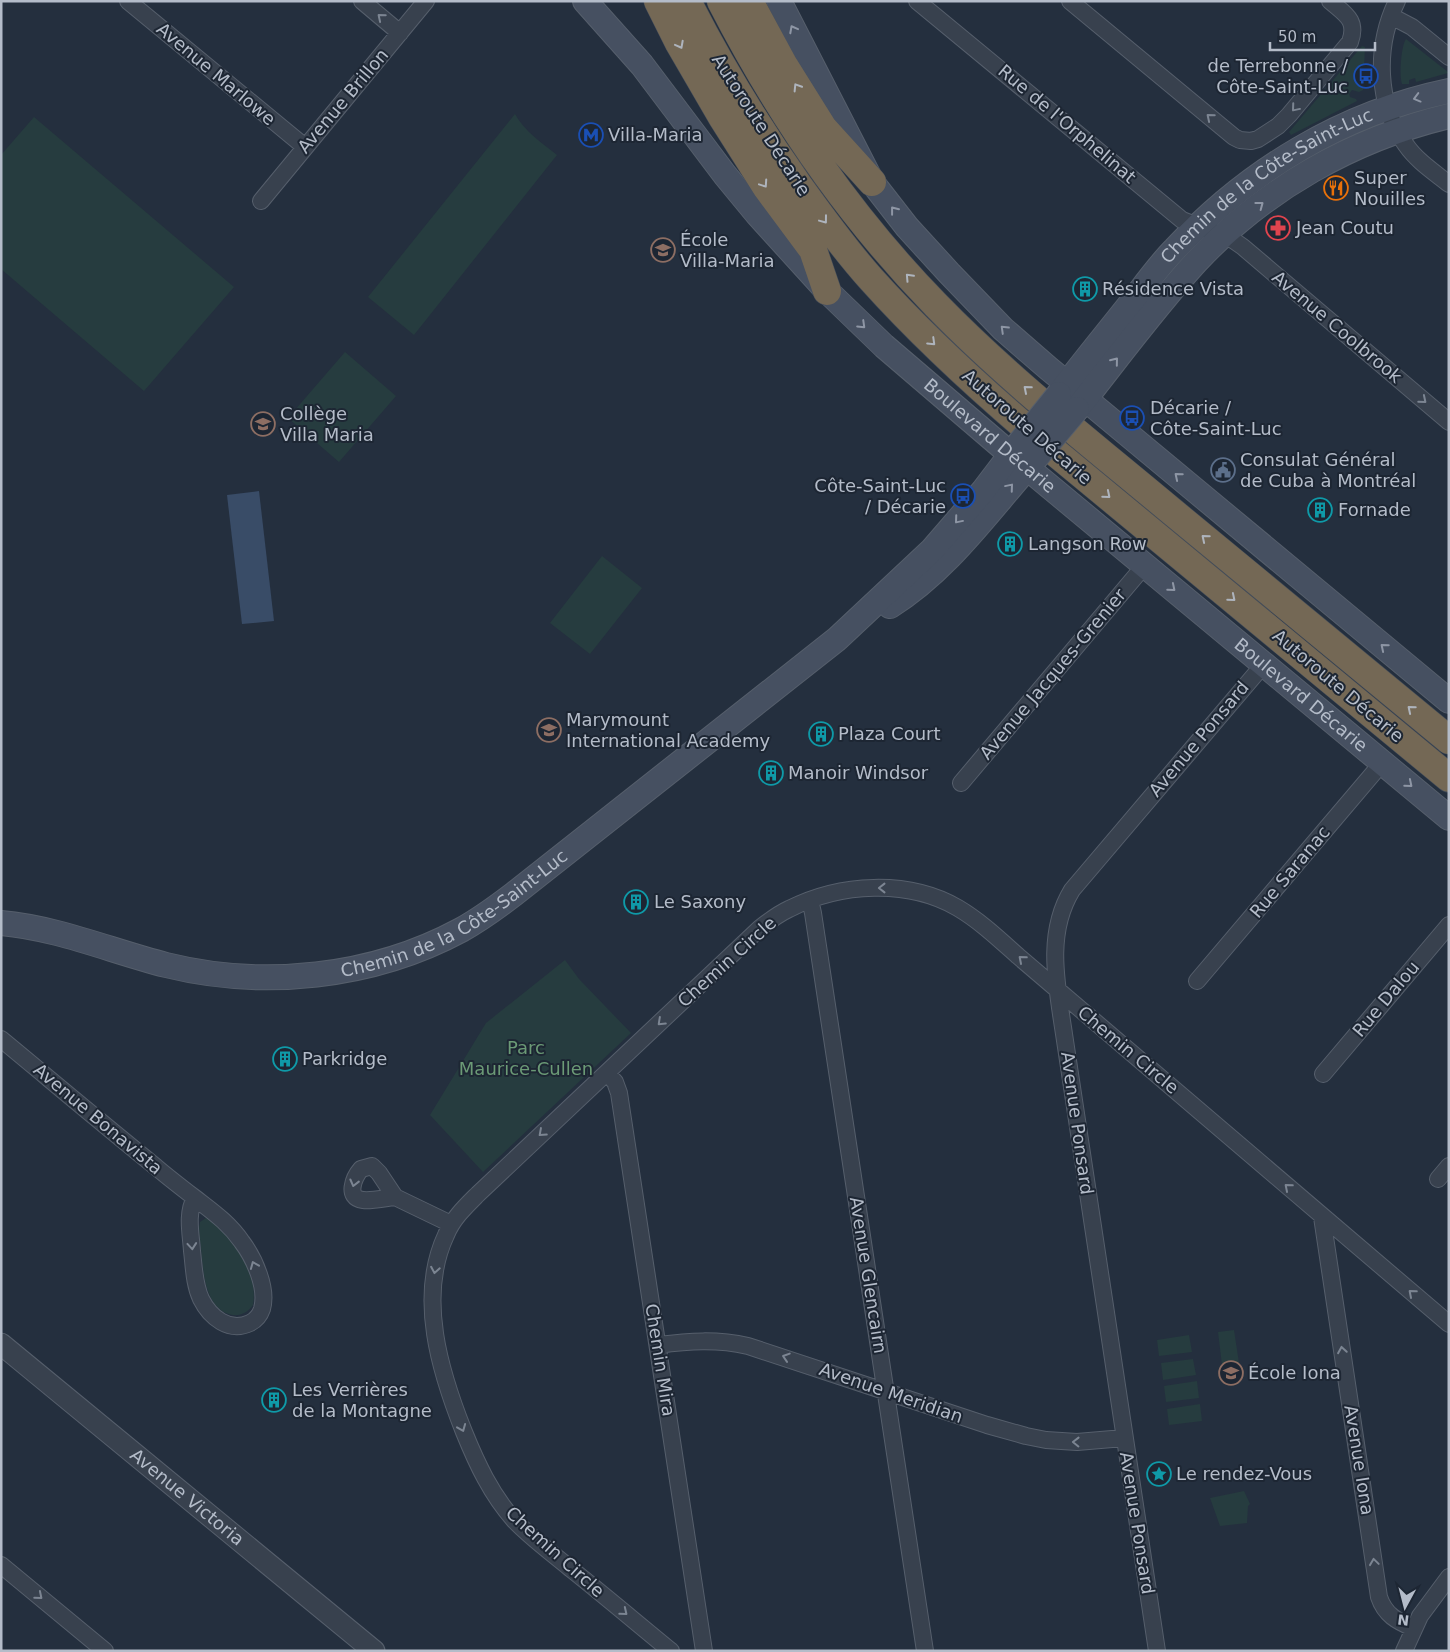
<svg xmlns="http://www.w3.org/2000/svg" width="1450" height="1652" viewBox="0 0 1450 1652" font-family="'DejaVu Sans',sans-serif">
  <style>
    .green { fill: #263c3f }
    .water { fill: #394c67 }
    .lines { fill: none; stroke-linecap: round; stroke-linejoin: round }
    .minor-casing { stroke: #565f6c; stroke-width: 18 }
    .tertiary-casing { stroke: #565f6c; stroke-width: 23 }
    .secondary-casing { stroke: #565f6c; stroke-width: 26 }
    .motorway-casing { stroke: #434c59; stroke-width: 29 }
    .minor { stroke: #38414e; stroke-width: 16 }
    .tertiary { stroke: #38414e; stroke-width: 21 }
    .secondary { stroke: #465061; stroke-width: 24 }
    .motorway { stroke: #746855; stroke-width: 28 }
    .secondary-bridge-casing { stroke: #565f6c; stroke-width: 26; stroke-linecap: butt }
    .secondary-bridge { stroke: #465061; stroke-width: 24 }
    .oneway { stroke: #7c8592 }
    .oneway2 { stroke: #8e96a5 }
    .oneway3 { stroke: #aeb4bd }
    .labels { text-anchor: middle; stroke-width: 4; stroke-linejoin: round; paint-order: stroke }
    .poi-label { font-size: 18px; fill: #b4bcc9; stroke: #1d2633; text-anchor: start }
    .street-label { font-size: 18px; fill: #b4bcc9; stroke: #1d2633 }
    .park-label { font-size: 18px; fill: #6b9a76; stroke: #1d2633 }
  </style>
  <rect width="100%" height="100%" fill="#242f3e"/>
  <path class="green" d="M 1406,39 L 1448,72 L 1448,73 L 1416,82 L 1415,78 L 1409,80 L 1409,84 L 1402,84 C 1399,76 1401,46 1406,39 Z
    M 1362,46 L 1365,47 L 1364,68 L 1359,68 L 1358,75 L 1364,76 L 1363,90 L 1359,92 L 1352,90 L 1349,94 L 1350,97 L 1356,99 L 1357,101 L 1291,135 L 1289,132 Z
    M 515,114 C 525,132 542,143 557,155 L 414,335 L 368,297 Z
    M 34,117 L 234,287 L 144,391 L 1,269 L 1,155 Z
    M 345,352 L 396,396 L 339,462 L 288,418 Z
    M 602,556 L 642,588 L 590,654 L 550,623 Z
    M 565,960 L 579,979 L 631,1033 L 483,1172 L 430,1115 L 486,1023 Z
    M 206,1218 C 214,1220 219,1227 224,1233 C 241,1252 258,1279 253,1305 C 248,1312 241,1316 233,1315 C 205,1311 203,1271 201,1249 C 200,1240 198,1231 200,1222 Z
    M 1234,1330 L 1239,1363 L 1222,1365 L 1218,1332 Z
    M 1189,1335 L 1192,1352 L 1159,1356 L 1157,1340 Z
    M 1193,1359 L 1196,1375 L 1163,1380 L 1161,1363 Z
    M 1197,1381 L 1199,1398 L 1166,1402 L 1164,1386 Z
    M 1200,1404 L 1202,1421 L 1169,1425 L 1167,1409 Z
    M 1244,1491 L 1250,1504 L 1248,1506 L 1247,1523 L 1220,1526 L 1210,1498 Z"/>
  <path class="water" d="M 259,491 L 274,621 L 242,624 L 227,495 Z"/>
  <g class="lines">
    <g class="minor-casing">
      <path id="minor" d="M 128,1 L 305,147
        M 362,1 L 400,33
        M 917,1 L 1182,220 L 1233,240 L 1243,247 L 1449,422
        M 1070,1 L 1234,137 L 1240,140 L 1251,141 L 1258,139 L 1278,126 L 1289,115 L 1350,42 C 1358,20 1345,14 1330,1
        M 1397,1 C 1375,46 1376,104 1406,145 C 1417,161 1434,172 1449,184
        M 1391,16 L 1412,27 L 1449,57
        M 261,201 L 426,1
        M 961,783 L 1145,565
        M 810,900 L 813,913 L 925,1651
        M 1197,981 L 1382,763
        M 1,1039 C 53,1082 104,1125 156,1167 C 169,1178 182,1188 195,1198 C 213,1212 229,1223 242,1242 C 254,1258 268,1288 262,1309 C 260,1315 256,1320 250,1323 C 229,1333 210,1317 201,1299 C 194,1284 194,1267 192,1251 C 191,1234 186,1214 195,1198
        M 607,1073 L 615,1082 L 619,1093 L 704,1651
        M 1323,1074 L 1449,925
        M 1438,1179 L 1449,1166
        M 395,1197 C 384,1198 373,1201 363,1200 C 345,1198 354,1177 361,1169 L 372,1166 L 379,1173 L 395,1197 L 451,1224
        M 1322,1217 L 1379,1597 C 1385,1615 1397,1621 1413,1628
        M 658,1345 C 689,1341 717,1339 748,1346 L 987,1425 L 1026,1436 L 1046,1440 L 1077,1442 L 1124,1438
        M 1,1565 L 105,1651
        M 671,1651 C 638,1624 605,1596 571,1569 C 552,1553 531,1538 514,1520 C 491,1494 477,1464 464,1432 C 440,1372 417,1297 446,1235 C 453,1218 466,1206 478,1194 L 760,928 C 769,921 778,914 789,909 C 840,883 908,879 958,908 C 980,921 999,939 1018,956 L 1449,1324
        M 1157,1651 L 1064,1034 C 1057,986 1045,934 1072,890 L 1264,664
        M 1404,1651 L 1420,1616 L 1449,1577"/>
    </g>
    <g class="tertiary-casing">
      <g id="tertiary">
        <path id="s1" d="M 1,1344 L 374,1651"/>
      </g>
    </g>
    <g class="secondary-casing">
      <g id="secondary">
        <path id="s2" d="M 585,1 L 642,65 L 725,175 L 758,215 L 827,291 L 884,346 L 1002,447 L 1449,818"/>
        <path d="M 779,1 L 872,182 L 907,227 L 949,273 L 1003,329 L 1048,368 L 1449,701"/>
        <path id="s3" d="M 1059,394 C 1081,365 1104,337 1127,308 C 1143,288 1157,267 1175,249 C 1249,170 1343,113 1449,91"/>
        <path d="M 1077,409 C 1116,360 1154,308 1196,262 C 1264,189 1353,139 1449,116"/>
        <path d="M 890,606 C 949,569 989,510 1035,459"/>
        <path id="s4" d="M 1,923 C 58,928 111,951 166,965 C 263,989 372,978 461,930 C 479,920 497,907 514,894 L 837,639 L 932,550 L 983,491 L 1018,445"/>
      </g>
    </g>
    <g class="motorway-casing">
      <path id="motorway" d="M 658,1 L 679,43 L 722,117 L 767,188 L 813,250 L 827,291
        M 687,1 C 720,66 757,127 799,186 C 822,218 845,250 871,279 C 923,337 980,389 1039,439 L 1449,778
        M 721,1 C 779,114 847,214 936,305 C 1008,379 1090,443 1169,509 C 1263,586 1356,663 1449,740
        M 749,1 L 783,64 L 823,128 L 872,182"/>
    </g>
    <use href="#minor" class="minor"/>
    <use href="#tertiary" class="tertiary"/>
    <use href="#secondary" class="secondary"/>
    <use href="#motorway" class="motorway"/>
    <g class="secondary-bridge-casing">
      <path id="secondary-bridge" d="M 1018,445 L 1059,394
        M 1035,459 L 1077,409"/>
    </g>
    <use href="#secondary-bridge" class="secondary-bridge"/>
  </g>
  <defs><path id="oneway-chevron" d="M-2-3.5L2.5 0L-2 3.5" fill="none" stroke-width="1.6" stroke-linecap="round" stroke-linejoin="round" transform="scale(1.25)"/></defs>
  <g class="oneway">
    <use href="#oneway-chevron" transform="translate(381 17) rotate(-140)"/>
    <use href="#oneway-chevron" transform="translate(1295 108) rotate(130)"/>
    <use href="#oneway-chevron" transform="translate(1210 117) rotate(-140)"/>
    <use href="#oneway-chevron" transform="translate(1423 400) rotate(40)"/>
    <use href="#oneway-chevron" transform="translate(882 888) rotate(180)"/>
    <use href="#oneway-chevron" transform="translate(1022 959) rotate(-139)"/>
    <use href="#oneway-chevron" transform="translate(661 1022) rotate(137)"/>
    <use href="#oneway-chevron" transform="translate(542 1133) rotate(138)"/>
    <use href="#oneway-chevron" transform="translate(354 1183) rotate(104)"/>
    <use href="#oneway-chevron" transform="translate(1288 1187) rotate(-139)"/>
    <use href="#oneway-chevron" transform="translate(192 1246) rotate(85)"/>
    <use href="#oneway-chevron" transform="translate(254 1265) rotate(-112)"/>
    <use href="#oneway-chevron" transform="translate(435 1270) rotate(100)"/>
    <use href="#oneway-chevron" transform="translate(1412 1293) rotate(-139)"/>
    <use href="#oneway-chevron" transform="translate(1342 1350) rotate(-99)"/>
    <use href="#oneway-chevron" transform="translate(786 1357) rotate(-162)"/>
    <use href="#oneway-chevron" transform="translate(462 1428) rotate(68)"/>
    <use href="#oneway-chevron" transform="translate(1076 1442) rotate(-179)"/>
    <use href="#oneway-chevron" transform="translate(1374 1562) rotate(-98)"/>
    <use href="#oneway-chevron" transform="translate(39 1596) rotate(40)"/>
    <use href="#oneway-chevron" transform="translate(624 1612) rotate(39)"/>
  </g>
  <g class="oneway2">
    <use href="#oneway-chevron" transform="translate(793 29) rotate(-118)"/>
    <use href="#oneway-chevron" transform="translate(1417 98) rotate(165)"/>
    <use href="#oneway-chevron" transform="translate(1260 205) rotate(-37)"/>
    <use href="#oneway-chevron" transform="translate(894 210) rotate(-128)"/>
    <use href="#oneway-chevron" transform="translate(862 325) rotate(44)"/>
    <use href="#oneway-chevron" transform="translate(1004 329) rotate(-136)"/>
    <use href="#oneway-chevron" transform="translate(1115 361) rotate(-51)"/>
    <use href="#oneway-chevron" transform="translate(1178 476) rotate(-140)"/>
    <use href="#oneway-chevron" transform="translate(1010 487) rotate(-50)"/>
    <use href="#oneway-chevron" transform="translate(958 520) rotate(130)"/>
    <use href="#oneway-chevron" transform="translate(1172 588) rotate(40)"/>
    <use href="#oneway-chevron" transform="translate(1384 647) rotate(-140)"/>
    <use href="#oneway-chevron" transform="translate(1409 784) rotate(40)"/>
  </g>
  <g class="oneway3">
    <use href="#oneway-chevron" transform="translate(680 45) rotate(62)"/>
    <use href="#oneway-chevron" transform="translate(797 87) rotate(-122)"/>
    <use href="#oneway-chevron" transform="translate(764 184) rotate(56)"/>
    <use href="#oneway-chevron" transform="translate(824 220) rotate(53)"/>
    <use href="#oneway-chevron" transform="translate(909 277) rotate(-133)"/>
    <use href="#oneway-chevron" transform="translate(932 342) rotate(44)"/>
    <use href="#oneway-chevron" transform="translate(1027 389) rotate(-139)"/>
    <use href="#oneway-chevron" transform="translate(1107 495) rotate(40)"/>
    <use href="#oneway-chevron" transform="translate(1205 538) rotate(-140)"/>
    <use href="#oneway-chevron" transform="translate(1232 598) rotate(40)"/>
    <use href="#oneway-chevron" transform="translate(1411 709) rotate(-140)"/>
  </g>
  <defs>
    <g id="bus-ring" transform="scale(1.25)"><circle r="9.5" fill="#1d2633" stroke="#1a4fb4" stroke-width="1.5"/><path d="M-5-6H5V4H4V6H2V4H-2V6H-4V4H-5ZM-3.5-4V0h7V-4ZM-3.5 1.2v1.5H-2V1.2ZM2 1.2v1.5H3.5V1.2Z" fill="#1a4fb4"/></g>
    <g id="metro-ring" transform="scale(1.25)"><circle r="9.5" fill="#1d2633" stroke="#1a4fb4" stroke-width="1.5"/><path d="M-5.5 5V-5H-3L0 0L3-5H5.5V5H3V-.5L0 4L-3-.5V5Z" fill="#1a4fb4"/></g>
    <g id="restaurant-ring" transform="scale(1.25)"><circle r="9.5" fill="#1d2633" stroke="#e8710a" stroke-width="1.5"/><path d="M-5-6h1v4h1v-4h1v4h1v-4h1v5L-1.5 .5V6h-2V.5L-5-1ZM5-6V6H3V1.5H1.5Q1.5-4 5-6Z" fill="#e8710a"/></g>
    <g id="pharmacy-ring" transform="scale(1.25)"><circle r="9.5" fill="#1d2633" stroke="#e0444e" stroke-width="1.5"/><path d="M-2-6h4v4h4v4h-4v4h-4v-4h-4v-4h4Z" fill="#e0444e"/></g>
    <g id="school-ring" transform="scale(1.25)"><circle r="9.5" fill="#1d2633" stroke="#8d6e63" stroke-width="1.5"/><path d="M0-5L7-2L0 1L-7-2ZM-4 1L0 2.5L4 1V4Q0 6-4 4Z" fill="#8d6e63"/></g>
    <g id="building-ring" transform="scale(1.25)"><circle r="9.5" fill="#1d2633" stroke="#0f9aa8" stroke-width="1.5"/><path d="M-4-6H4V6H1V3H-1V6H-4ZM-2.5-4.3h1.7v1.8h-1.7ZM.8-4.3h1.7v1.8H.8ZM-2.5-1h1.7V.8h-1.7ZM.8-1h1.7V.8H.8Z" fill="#0f9aa8"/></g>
    <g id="civic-ring" transform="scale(1.25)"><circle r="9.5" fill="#1d2633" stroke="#5c6f8a" stroke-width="1.5"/><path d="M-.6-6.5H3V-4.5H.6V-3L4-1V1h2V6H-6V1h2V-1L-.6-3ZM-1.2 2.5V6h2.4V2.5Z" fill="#5c6f8a"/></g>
    <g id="sight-ring" transform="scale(1.25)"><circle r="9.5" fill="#1d2633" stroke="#0f9aa8" stroke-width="1.5"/><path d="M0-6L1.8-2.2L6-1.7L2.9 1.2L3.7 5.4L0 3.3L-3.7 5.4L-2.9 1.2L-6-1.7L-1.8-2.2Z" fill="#0f9aa8"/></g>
  </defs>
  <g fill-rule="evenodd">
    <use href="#bus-ring" x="1366" y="76"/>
    <use href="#metro-ring" x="591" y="135"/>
    <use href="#restaurant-ring" x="1336" y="188"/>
    <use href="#pharmacy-ring" x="1278" y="228"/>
    <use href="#school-ring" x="663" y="250"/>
    <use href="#building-ring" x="1085" y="289"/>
    <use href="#bus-ring" x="1132" y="418"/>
    <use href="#school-ring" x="263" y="424"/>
    <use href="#civic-ring" x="1223" y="470"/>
    <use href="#bus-ring" x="963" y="496"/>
    <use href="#building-ring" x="1320" y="510"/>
    <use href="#building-ring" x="1010" y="544"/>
    <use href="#school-ring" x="549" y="730"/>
    <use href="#building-ring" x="821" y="734"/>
    <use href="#building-ring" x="771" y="773"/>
    <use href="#building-ring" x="636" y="902"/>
    <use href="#building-ring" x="285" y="1059"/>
    <use href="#school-ring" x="1231" y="1373"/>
    <use href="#building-ring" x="274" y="1400"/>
    <use href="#sight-ring" x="1159" y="1474"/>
  </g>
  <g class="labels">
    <g class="poi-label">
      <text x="1348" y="72" text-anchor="end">de Terrebonne /<tspan x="1348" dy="21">Côte-Saint-Luc</tspan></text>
      <text x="608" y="141">Villa-Maria</text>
      <text x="1354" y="184">Super<tspan x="1354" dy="21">Nouilles</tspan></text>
      <text x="1296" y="234">Jean Coutu</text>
      <text x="680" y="246">École<tspan x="680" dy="21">Villa-Maria</tspan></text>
      <text x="1102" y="295">Résidence Vista</text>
      <text x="1150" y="414">Décarie /<tspan x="1150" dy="21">Côte-Saint-Luc</tspan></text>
      <text x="280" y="420">Collège<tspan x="280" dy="21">Villa Maria</tspan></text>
      <text x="1240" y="466">Consulat Général<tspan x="1240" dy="21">de Cuba à Montréal</tspan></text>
      <text x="946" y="492" text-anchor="end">Côte-Saint-Luc<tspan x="946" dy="21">/ Décarie</tspan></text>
      <text x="1338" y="516">Fornade</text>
      <text x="1028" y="550">Langson Row</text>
      <text x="566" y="726">Marymount<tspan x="566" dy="21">International Academy</tspan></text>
      <text x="838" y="740">Plaza Court</text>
      <text x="788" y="779">Manoir Windsor</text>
      <text x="654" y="908">Le Saxony</text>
      <text x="302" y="1065">Parkridge</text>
      <text x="1248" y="1379">École Iona</text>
      <text x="292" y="1396">Les Verrières<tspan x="292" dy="21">de la Montagne</tspan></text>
      <text x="1176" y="1480">Le rendez-Vous</text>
    </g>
    <g class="street-label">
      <text transform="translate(216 74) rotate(40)" y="6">Avenue Marlowe</text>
      <text transform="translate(343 101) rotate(-50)" y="6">Avenue Brillon</text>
      <text transform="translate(1067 124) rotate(40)" y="6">Rue de l'Orphelinat</text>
      <text transform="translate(761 125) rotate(57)" y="6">Autoroute Décarie</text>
      <text dy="6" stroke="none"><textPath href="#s3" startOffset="298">Chemin de la Côte-Saint-Luc</textPath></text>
      <text transform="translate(1337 327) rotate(40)" y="6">Avenue Coolbrook</text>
      <text transform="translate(1027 427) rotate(41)" y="6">Autoroute Décarie</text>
      <text dy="6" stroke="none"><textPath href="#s2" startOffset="596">Boulevard Décarie</textPath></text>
      <text transform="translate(1053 674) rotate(-50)" y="6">Avenue Jacques-Grenier</text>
      <text transform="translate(1338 686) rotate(40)" y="6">Autoroute Décarie</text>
      <text dy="6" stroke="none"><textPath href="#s2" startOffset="1001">Boulevard Décarie</textPath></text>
      <text transform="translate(1199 739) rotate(-50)" y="6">Avenue Ponsard</text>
      <text transform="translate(1290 872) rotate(-50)" y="6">Rue Saranac</text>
      <text dy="6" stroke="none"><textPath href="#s4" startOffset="475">Chemin de la Côte-Saint-Luc</textPath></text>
      <text transform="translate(727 962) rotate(-42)" y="6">Chemin Circle</text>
      <text transform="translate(1386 999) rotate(-50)" y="6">Rue Dalou</text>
      <text transform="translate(1128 1050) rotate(40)" y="6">Chemin Circle</text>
      <text transform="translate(98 1119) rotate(40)" y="6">Avenue Bonavista</text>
      <text transform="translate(1077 1123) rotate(82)" y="6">Avenue Ponsard</text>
      <text transform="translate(868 1275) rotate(81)" y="6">Avenue Glencairn</text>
      <text transform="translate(660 1360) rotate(81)" y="6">Chemin Mira</text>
      <text transform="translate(891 1393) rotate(19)" y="6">Avenue Meridian</text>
      <text transform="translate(1359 1460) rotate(81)" y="6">Avenue Iona</text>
      <text dy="6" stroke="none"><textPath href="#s1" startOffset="241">Avenue Victoria</textPath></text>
      <text transform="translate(1137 1523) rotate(81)" y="6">Avenue Ponsard</text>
      <text transform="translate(555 1552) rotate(42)" y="6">Chemin Circle</text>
    </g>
    <g class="park-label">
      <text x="526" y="1054">Parc<tspan x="526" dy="21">Maurice-Cullen</tspan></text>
    </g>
  </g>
  <rect width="1450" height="1652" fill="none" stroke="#b4bcc9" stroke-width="5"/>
  <g transform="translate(1405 1607) rotate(187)" stroke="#1d2633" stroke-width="4" paint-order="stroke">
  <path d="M0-4L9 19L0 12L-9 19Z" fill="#b4bcc9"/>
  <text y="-8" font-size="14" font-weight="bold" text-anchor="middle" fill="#b4bcc9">N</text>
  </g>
  <path d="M1270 42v8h105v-8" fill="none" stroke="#b4bcc9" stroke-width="2.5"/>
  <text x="1278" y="42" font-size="15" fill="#b4bcc9" stroke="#1d2633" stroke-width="4" paint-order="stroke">50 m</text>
</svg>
